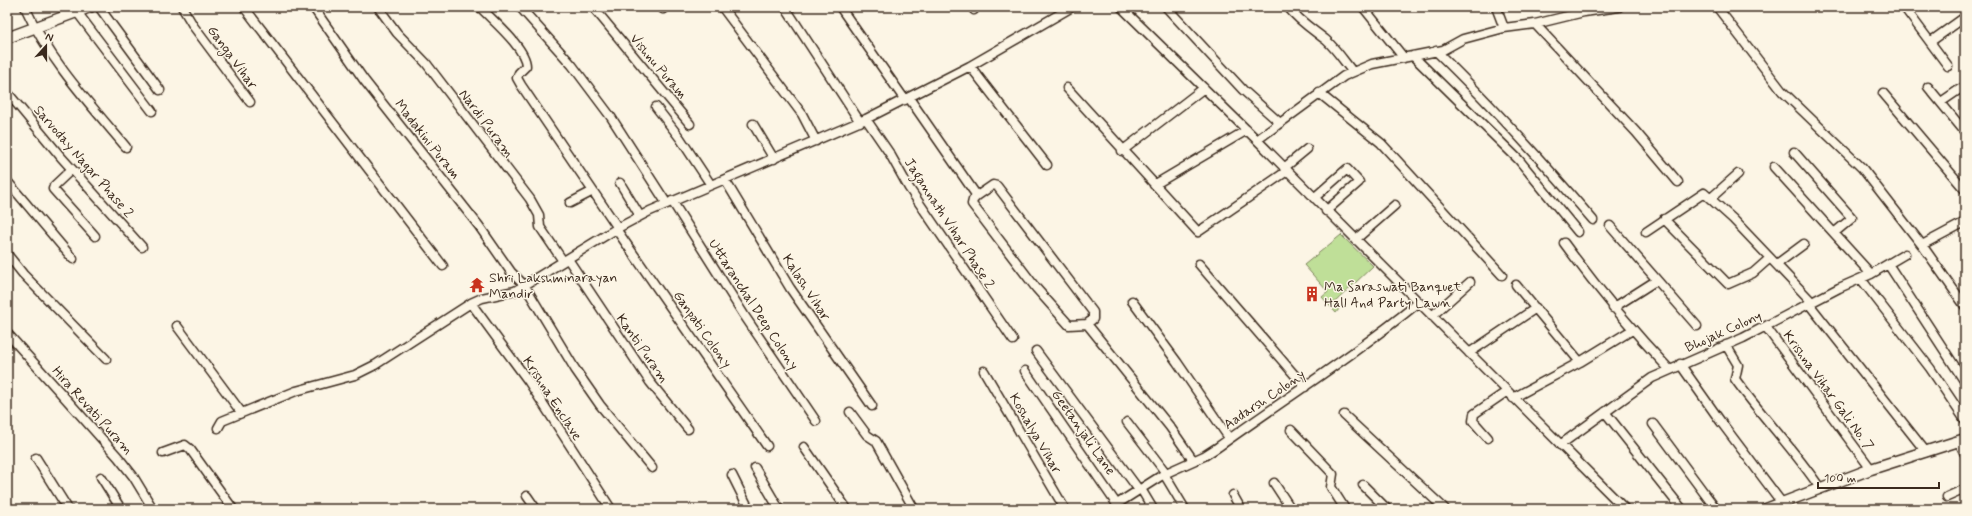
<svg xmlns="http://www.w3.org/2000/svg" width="1972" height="516" viewBox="0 0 1972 516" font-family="Mynerve,sans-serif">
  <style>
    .green { fill: #bfdf98; stroke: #7d845b }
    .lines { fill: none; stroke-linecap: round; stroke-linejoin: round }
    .minor-casing { stroke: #3b2a1e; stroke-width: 11 }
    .tertiary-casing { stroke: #3b2a1e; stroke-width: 13 }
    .minor { stroke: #fcf5e5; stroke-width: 8 }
    .tertiary { stroke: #fcf5e5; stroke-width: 10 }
    .labels { text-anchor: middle; stroke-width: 3; stroke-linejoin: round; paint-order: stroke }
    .street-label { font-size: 14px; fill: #3b2a1e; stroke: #fcf5e5 }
    .poi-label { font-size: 14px; fill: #3b2a1e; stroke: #fcf5e5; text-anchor: start }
  </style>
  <rect width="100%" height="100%" fill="#fcf5e5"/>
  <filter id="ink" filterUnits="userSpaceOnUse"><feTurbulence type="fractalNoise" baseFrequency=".025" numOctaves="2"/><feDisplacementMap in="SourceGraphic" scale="8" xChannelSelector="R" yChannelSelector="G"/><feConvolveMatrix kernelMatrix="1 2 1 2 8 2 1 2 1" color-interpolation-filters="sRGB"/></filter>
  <g filter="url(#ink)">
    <path class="green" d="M 1341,235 L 1373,266 L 1334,303 L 1339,309 L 1336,313 L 1322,297 L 1328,292 L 1304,265 Z"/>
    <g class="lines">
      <g class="minor-casing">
        <path id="minor" d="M 25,7 C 49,60 89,103 126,147
          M 99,7 L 160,90
          M 182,7 L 194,27 L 250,102
          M 244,7 L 443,266
          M 313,7 L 364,80 L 479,226 L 511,272 L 525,286 L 575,369 L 600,405 L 652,468
          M 378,7 L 397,33 L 426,63 L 530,199 L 539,215 L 540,227 L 563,261
          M 480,7 C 492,20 526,48 526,66 L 519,73 L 517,78 L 521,85 L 618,228
          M 520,7 L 572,65 L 611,117 L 667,204
          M 593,7 L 690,124
          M 662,7 L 663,9
          M 722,7 L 802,114 L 816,141
          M 785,7 L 860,122
          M 840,7 L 905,100
          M 972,7 L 974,10
          M 1121,7 L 1257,140 L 1625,509
          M 1166,7 L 1243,90 L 1280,123
          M 1288,7 C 1299,21 1312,29 1326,40 C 1336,49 1344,61 1352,71
          M 1363,7 L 1404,58
          M 1496,7 L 1504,28
          M 1717,7 L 1782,91 L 1862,168 L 1922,245 L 1965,306
          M 1904,7 L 1948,66
          M 1964,7 L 1965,9
          M 77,12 L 152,111
          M 1535,24 L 1636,132 L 1678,182
          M 1930,42 L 1965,17
          M 1436,51 C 1492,105 1543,162 1593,220
          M 1413,56 L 1519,160 L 1578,232
          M 970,66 L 1047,165
          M 1928,87 L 1965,132
          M 1067,88 L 1198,232 L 1287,171
          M 7,92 L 61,157 L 142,247
          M 1319,93 L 1381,143 L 1502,275
          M 1883,93 L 1965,190
          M 909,98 L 977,196 L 973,200 L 972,204 L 1036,288 L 1069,325 L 1087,324 L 1170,427 L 1193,460
          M 1941,102 L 1960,89 L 1965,89
          M 656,107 L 680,138 L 711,185
          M 866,119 L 890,154 L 909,188 L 1013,340
          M 753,124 L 774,159
          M 1257,140 L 1344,76 L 1372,64 L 1443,50 L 1463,39 L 1504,28 L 1535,24 L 1584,12 L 1619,7
          M 1122,151 L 1204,88
          M 1794,152 L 1852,218 L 1834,233
          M 1774,167 L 1871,274
          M 1284,168 L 1307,149
          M 72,169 L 54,186 L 53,189 L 95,236
          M 725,180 L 790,288 L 872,406
          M 7,181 L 73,259
          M 620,183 L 640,216
          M 1154,185 L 1247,130
          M 977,196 L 993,185 L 997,186 L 1093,312 L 1093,319 L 1087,324
          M 1314,198 L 1347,169 L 1359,182 L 1326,211
          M 1711,198 L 1738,174
          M 672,201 L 744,315 L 816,421
          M 570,203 L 593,191
          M 1664,219 L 1728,284 L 1753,273 L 1770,258
          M 1610,226 L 1697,326
          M 616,229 L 767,446
          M 1646,232 L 1704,193 L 1733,219 L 1812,302
          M 1355,240 L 1395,205
          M 1564,243 C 1597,288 1631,329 1669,369
          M 1922,245 L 1965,222
          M 7,254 L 23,274 L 106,359
          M 568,259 L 650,382 L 688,429
          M 1199,264 L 1305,387
          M 1777,264 L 1804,244
          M 1888,264 L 1965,382
          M 1861,279 L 1930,368 L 1965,420
          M 1516,285 L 1580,362
          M 1132,301 L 1177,362 L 1229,438
          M 471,303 L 529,382 L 611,509
          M 1809,304 L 1926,452
          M 1613,308 L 1657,280
          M 1432,316 L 1470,282
          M 177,326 L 241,412
          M 1766,327 L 1871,469
          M 7,333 L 118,457 L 133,476 L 153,509
          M 1726,345 L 1738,365 L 1735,379 C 1762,417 1794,449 1820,488
          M 1036,351 L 1139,490
          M 1469,353 L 1536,308
          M 1680,364 L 1721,422 L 1782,503
          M 984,371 L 1065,509
          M 1025,371 L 1120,509
          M 1513,398 L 1580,362 L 1632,330
          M 850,412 L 867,435 L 876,441 L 914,509
          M 1605,412 L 1682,509
          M 1344,415 L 1445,509
          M 1127,422 L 1166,473
          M 1653,424 L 1716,509
          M 218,428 L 222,421 L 296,391 L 355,375 L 375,365 L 471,303 L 482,298 L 515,291 L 616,229 L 650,211 L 866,119 L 970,66 L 1072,7
          M 1291,430 L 1333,474 L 1331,487 L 1345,509
          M 1488,438 L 1473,421 L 1474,414 L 1506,392
          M 1959,442 L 1965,454
          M 1560,445 L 1652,378 L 1743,338 L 1839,288 L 1871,274 L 1905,254
          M 804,447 L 847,509
          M 163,453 L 185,445 L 190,449 L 233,509
          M 36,458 L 68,509
          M 755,468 L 779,509
          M 1164,474 L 1185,509
          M 732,475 L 749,509
          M 101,477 L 121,509
          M 1274,483 L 1291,509
          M 1363,485 L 1387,509
          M 1141,489 L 1153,509
          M 1233,495 L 1241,509
          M 527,496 L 536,509
          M 1947,497 L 1965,489
          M 1117,504 L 1164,474 L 1204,456 L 1218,447 C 1285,399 1354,355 1418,303"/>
      </g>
      <g class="tertiary-casing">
        <path id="tertiary" d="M 7,38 L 90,7
          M 1766,509 L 1871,469 L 1965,439"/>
      </g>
      <use href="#minor" class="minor"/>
      <use href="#tertiary" class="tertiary"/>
    </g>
  </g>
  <defs>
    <g id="temple-bare" transform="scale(1.2)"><path d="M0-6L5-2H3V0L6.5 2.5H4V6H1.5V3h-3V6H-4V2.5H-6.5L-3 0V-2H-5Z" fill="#c8321e" stroke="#fcf5e5" stroke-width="2.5" paint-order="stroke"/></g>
    <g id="building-bare" transform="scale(1.2)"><path d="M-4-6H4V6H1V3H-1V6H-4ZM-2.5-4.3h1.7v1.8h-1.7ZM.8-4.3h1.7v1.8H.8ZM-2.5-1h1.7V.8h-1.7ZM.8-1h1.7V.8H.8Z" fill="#c8321e" stroke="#fcf5e5" stroke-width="2.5" paint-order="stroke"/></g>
  </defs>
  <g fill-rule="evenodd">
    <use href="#temple-bare" x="477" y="285"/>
    <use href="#building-bare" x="1312" y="294"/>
  </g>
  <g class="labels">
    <g class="street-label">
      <text transform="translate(233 57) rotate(54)" y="5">Ganga Vihar</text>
      <text transform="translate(659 66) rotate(50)" y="5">Vishnu Puram</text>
      <text transform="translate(487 123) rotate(53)" y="5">Nardi Puram</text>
      <text transform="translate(428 139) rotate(52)" y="5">Madakini Puram</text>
      <text transform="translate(84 161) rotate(49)" y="5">Sarvoday Nagar Phase 2</text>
      <text transform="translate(950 223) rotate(57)" y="5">Jagannath Vihar Phase 2</text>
      <text transform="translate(807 287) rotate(57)" y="5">Kalash Vihar</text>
      <text transform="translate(754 304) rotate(57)" y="5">Uttaranchal Deep Colony</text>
      <text transform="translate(703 329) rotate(55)" y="5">Ganpati Colony</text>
      <text transform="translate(1723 331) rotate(-24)" y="5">Bhojak Colony</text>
      <text transform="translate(643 348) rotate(55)" y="5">Kanti Puram</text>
      <text transform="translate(1829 390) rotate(54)" y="5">Krishna Vihar Gali No. 7</text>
      <text transform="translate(553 398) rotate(57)" y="5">Krishna Enclave</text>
      <text transform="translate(1264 399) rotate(-34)" y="5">Aadarsh Colony</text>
      <text transform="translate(93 410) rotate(48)" y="5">Hira Revati Puram</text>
      <text transform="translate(1084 432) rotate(55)" y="5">Geetanjali Lane</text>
      <text transform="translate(1036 433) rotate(60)" y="5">Koshalya Vihar</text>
    </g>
    <g class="poi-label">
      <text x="489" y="282">Shri Lakshminarayan<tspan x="489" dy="16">Mandir</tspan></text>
      <text x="1324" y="291">Ma Saraswati Banquet<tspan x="1324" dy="16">Hall And Party Lawn</tspan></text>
    </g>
  </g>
  <rect width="1972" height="516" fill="none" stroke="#fcf5e5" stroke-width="24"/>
  <rect x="12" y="12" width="1948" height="492" fill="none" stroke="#3b2a1e" stroke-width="1.5" filter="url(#ink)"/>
  <g transform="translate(46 46) rotate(21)" stroke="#fcf5e5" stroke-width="3" paint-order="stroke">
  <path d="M0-3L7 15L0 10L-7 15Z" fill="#3b2a1e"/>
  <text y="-6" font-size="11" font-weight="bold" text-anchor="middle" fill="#3b2a1e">N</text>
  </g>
  <path d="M1818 482v6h121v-6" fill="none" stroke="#3b2a1e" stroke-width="2"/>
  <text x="1824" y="482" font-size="12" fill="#3b2a1e" stroke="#fcf5e5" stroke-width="3" paint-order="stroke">100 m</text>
</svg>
